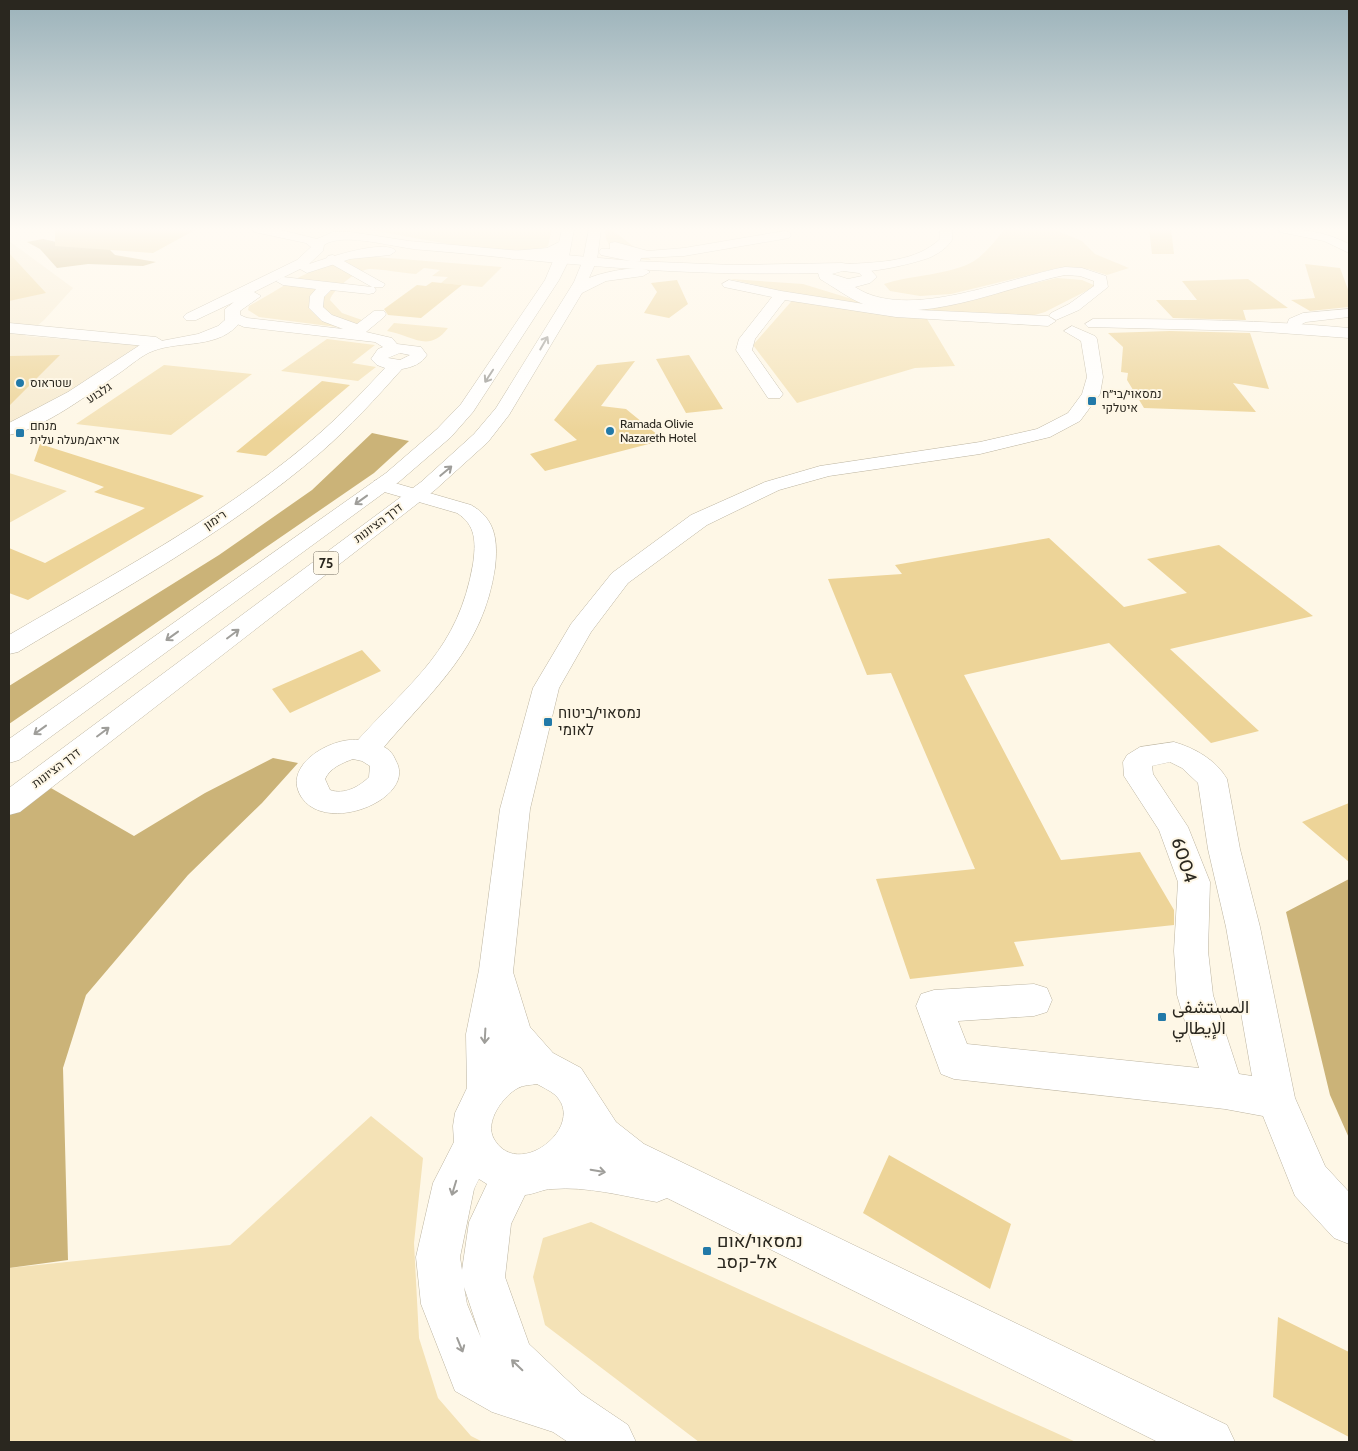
<svg xmlns="http://www.w3.org/2000/svg" width="1358" height="1451" viewBox="0 0 1358 1451" font-family="Cabin,Vazirmatn,Heebo,sans-serif">
  <style>
    .built { fill: #f7ebd0 }
    .green { fill: #f4e2b6 }
    .forest { fill: #cbb378 }
    .building { fill: #edd498 }
    .lines { fill: none; stroke-linecap: round; stroke-linejoin: round }
    .street-casing { stroke: #bcb4a0; stroke-width: 1 }
    .secondary-casing { stroke: #bcb4a0; stroke-width: 1 }
    .highway-casing { stroke: #bcb4a0; stroke-width: 1 }
    .street { fill: #fff; fill-rule: evenodd }
    .secondary { fill: #fff; fill-rule: evenodd }
    .highway { fill: #fff; fill-rule: evenodd }
    .oneway { stroke: #9f9e9a }
    .poi-dot { fill: #2279a8; stroke: #fef7e6; stroke-width: 2 }
    .labels { text-anchor: middle; stroke-width: 4; stroke-linejoin: round; paint-order: stroke }
    .far-poi-label { font-size: 12px; fill: #2a271f; stroke: #fef7e6; text-anchor: start }
    .far-street-label { font-size: 12px; fill: #2a271f; stroke: #fef7e6 }
    .shield { fill: #fef7e6; stroke: #6a655b; stroke-width: 1 }
    .shield-label { font-size: 14px; font-weight: bold; fill: #2a271f }
    .poi-label { font-size: 15px; fill: #2a271f; stroke: #fef7e6; text-anchor: start }
    .near-street-label { font-size: 18px; fill: #2a271f; stroke: #fef7e6 }
    .near-poi-label { font-size: 18px; fill: #2a271f; stroke: #fef7e6; text-anchor: start }
  </style>
  <rect width="100%" height="100%" fill="#fef7e6"/>
  <path class="built" d="M 9,241 L 73,288 L 44,320 L 25,336 L 138,345 L 133,356 L 38,416 L 9,427 Z"/>
  <path class="green" d="M 363,229 L 552,229 L 548,246 C 510,261 407,235 363,229 Z
    M 605,229 L 611,229 L 651,260 L 638,259 L 612,251 L 606,239 Z
    M 1053,229 L 1082,241 L 1095,254 L 1129,268 L 1107,275 L 1088,269 L 1058,268 L 951,294 L 920,296 L 890,291 L 884,284 C 910,275 951,275 974,261 C 986,253 995,241 1004,230 Z
    M 363,256 L 502,267 L 482,287 L 441,283 L 448,277 L 432,276 L 440,270 L 424,268 L 416,274 C 401,273 384,269 369,269 C 357,270 333,289 330,300 L 342,313 L 362,320 L 352,329 L 259,317 L 248,310 L 249,306 C 285,286 321,260 363,256 Z
    M 1057,278 L 1082,280 L 1096,286 L 1045,312 L 1028,317 L 927,319 L 955,366 L 915,368 L 797,403 L 753,345 L 797,295 L 730,279 L 803,284 L 878,307 L 944,304 Z
    M 394,323 L 448,328 C 428,354 413,335 387,331 Z
    M 327,339 L 375,345 L 352,363 L 376,367 L 358,381 L 281,371 Z
    M 164,365 L 252,374 L 171,435 L 76,424 Z
    M 9,473 L 67,491 L 9,523 Z
    M 371,1116 L 423,1158 L 414,1243 L 419,1338 L 438,1398 L 471,1436 L 483,1442 L 9,1442 L 9,1268 L 230,1245 Z
    M 591,1222 L 1076,1442 L 699,1442 L 545,1325 L 533,1277 L 543,1238 Z"/>
  <path class="forest" d="M 43,239 L 65,244 L 111,247 L 110,250 L 115,255 L 156,262 L 143,266 L 88,264 L 57,268 L 40,249 L 27,242 Z
    M 372,433 L 409,441 L 374,473 L 9,724 L 9,686 L 219,555 L 312,490 Z
    M 273,758 L 298,763 L 262,803 L 188,875 L 86,995 L 63,1068 L 68,1260 L 9,1268 L 9,813 L 44,784 L 134,836 L 205,793 Z
    M 1349,879 L 1349,1138 L 1330,1095 L 1286,912 Z"/>
  <path class="building" d="M 55,229 L 197,229 L 153,253 L 55,246 Z
    M 1149,229 L 1171,229 L 1174,254 L 1152,254 Z
    M 9,253 L 46,293 L 9,301 Z
    M 1305,264 L 1340,268 L 1349,292 L 1349,307 L 1310,311 L 1291,300 L 1315,298 Z
    M 1248,279 L 1288,308 L 1243,310 L 1246,320 L 1173,318 L 1156,300 L 1197,300 L 1182,281 Z
    M 677,280 L 688,304 L 669,318 L 644,313 L 657,292 L 651,283 Z
    M 432,282 L 462,285 L 421,318 L 388,315 L 384,309 L 417,285 L 426,286 Z
    M 1170,331 L 1250,333 L 1269,389 L 1233,383 L 1256,412 L 1144,408 L 1127,380 L 1128,373 L 1121,372 L 1123,347 L 1108,333 Z
    M 60,355 L 9,406 L 9,356 Z
    M 689,355 L 723,409 L 686,413 L 656,359 Z
    M 635,361 L 601,406 L 626,409 L 664,440 L 545,471 L 530,454 L 577,440 L 554,420 L 597,365 Z
    M 322,381 L 350,385 L 266,456 L 236,452 Z
    M 40,444 L 204,496 L 28,600 L 9,593 L 9,548 L 45,563 L 145,508 L 94,492 L 104,487 L 34,461 Z
    M 1049,538 L 1124,607 L 1187,593 L 1147,559 L 1219,545 L 1313,616 L 1170,649 L 1259,731 L 1211,743 L 1109,643 L 964,675 L 1061,860 L 1140,852 L 1174,910 L 1174,925 L 1014,942 L 1024,966 L 910,979 L 876,879 L 975,869 L 891,673 L 867,675 L 828,579 L 902,574 L 895,565 Z
    M 362,650 L 381,671 L 290,713 L 272,689 Z
    M 1349,803 L 1349,862 L 1302,822 Z
    M 889,1155 L 1011,1224 L 990,1289 L 863,1213 Z
    M 1278,1317 L 1349,1352 L 1349,1437 L 1273,1397 Z"/>
  <g class="lines">
    <g class="street-casing">
      <path id="street" d="M 940,229 L 952,229 L 952,240 C 947,248 939,253 931,257 C 917,263 852,279 842,268 L 849,264 C 880,262 916,262 940,239 Z
        M 1278,229 C 1304,229 1326,232 1349,244 L 1349,253 L 1324,241 L 1280,232 Z
        M 785,231 L 789,232 L 791,235 L 789,238 L 684,256 L 641,258 L 640,261 L 635,262 L 601,255 L 599,252 L 601,249 L 610,249 L 610,243 L 615,242 L 648,251 L 684,248 Z
        M 333,255 L 385,284 L 383,287 L 374,287 L 376,290 L 374,293 L 369,294 L 331,290 L 324,297 L 323,307 L 332,315 L 357,324 L 374,311 L 384,311 L 386,314 L 384,317 L 366,332 L 392,338 L 397,344 L 421,347 L 427,355 C 421,364 413,367 402,369 C 376,398 350,427 320,453 C 228,532 121,590 18,652 L 9,654 L 9,635 C 110,576 216,520 306,445 C 335,421 360,395 385,368 L 377,365 L 371,359 L 378,349 L 383,347 L 375,342 L 244,327 L 228,320 L 225,317 L 233,312 L 247,318 L 343,329 L 322,321 L 309,308 L 310,296 L 316,289 L 283,285 L 276,281 L 283,277 L 372,287 L 328,262 L 326,259 L 328,256 ZM 400,353 L 410,355 L 400,360 L 388,358 Z
        M 729,280 L 781,291 L 896,309 L 1048,316 L 1056,321 L 1048,326 L 896,317 L 785,300 L 755,339 L 752,350 L 783,394 L 780,398 L 768,398 L 736,350 L 739,339 L 772,297 L 724,287 L 722,284 Z
        M 1349,309 L 1349,317 L 1306,322 L 1302,324 L 1299,330 L 1294,332 L 1286,327 L 1289,319 L 1303,313 Z
        M 9,323 L 156,337 L 164,342 L 156,347 L 9,333 Z
        M 1072,326 L 1095,336 L 1097,339 L 1103,377 L 1100,394 L 1080,421 L 1050,437 L 980,454 L 829,476 L 779,490 L 707,525 L 628,583 L 591,632 L 559,688 L 530,809 L 513,972 L 530,1027 L 553,1053 L 581,1068 L 616,1122 L 644,1144 L 1227,1425 L 1235,1442 L 1158,1442 L 667,1198 L 657,1202 C 623,1196 587,1186 552,1189 C 543,1189 535,1194 525,1195 L 511,1224 L 505,1277 L 529,1344 L 582,1394 L 628,1425 L 636,1442 L 568,1442 L 553,1432 L 492,1412 L 455,1391 L 421,1304 L 416,1257 L 433,1183 L 454,1142 L 453,1126 L 455,1113 L 467,1088 L 466,1034 L 479,970 L 500,809 L 533,688 L 571,624 L 612,573 L 691,515 L 765,482 L 820,466 L 980,442 L 1037,429 L 1068,413 L 1082,394 L 1087,377 L 1081,341 L 1064,331 ZM 537,1084 C 542,1087 549,1090 554,1094 C 589,1124 519,1182 494,1139 C 484,1122 503,1096 518,1088 C 523,1085 531,1085 537,1084 ZM 479,1179 L 487,1184 L 469,1222 L 462,1270 L 460,1257 L 474,1189 ZM 464,1287 L 481,1338 L 467,1304 Z
        M 381,479 L 471,505 C 496,519 498,541 495,568 C 483,649 434,688 384,747 C 390,750 393,754 396,761 C 417,798 328,835 302,798 C 280,766 331,737 358,740 C 413,679 458,650 473,564 C 476,542 476,525 457,513 L 374,489 L 371,485 L 374,481 ZM 353,759 L 362,761 L 370,766 L 369,777 C 359,787 344,795 330,790 L 325,779 C 330,768 342,763 353,759 Z
        M 1174,742 C 1195,748 1216,760 1227,779 L 1240,849 L 1260,927 L 1295,1098 L 1325,1166 L 1349,1192 L 1349,1244 L 1334,1238 L 1295,1196 L 1263,1116 L 1225,1109 L 954,1079 L 941,1074 L 916,1006 L 921,994 L 934,990 L 1034,984 L 1047,988 L 1052,1000 L 1047,1012 L 1034,1016 L 958,1021 L 967,1044 L 1199,1068 L 1177,995 L 1174,951 L 1178,882 L 1159,830 L 1124,776 L 1123,762 L 1127,755 L 1140,747 ZM 1170,762 L 1182,768 L 1198,783 L 1208,849 L 1226,927 L 1252,1076 L 1239,1074 L 1213,995 L 1208,951 L 1210,882 L 1188,827 L 1153,774 L 1152,766 Z"/>
    </g>
    <g class="secondary-casing">
      <path id="secondary" d="M 252,229 L 277,229 L 317,239 L 333,232 L 351,232 L 409,241 L 633,261 L 733,265 L 842,263 L 868,267 L 877,277 L 870,283 L 855,287 C 907,322 1007,278 1065,267 L 1082,268 L 1106,276 L 1108,287 L 1079,310 L 1056,320 L 1049,316 L 1051,313 L 1069,304 L 1094,286 L 1094,281 L 1080,276 L 1065,275 C 1005,287 923,326 863,304 C 848,298 834,287 820,279 L 818,273 C 740,275 661,272 583,265 C 530,261 477,254 424,250 C 398,249 344,231 324,245 L 323,251 L 309,264 C 324,259 385,238 396,251 L 390,255 L 350,259 L 307,273 L 300,269 L 254,292 L 261,296 L 240,311 L 241,321 C 220,350 181,340 153,351 C 142,355 131,365 121,372 C 90,393 45,428 9,435 L 9,423 L 68,392 L 140,345 L 198,334 L 218,326 L 225,320 L 225,309 L 234,302 L 196,320 L 186,320 L 183,317 L 186,314 L 297,260 L 311,247 L 306,243 L 254,232 ZM 843,271 L 859,273 L 862,276 L 848,279 L 832,274 Z
        M 1093,319 C 1179,319 1264,320 1349,328 L 1349,338 L 1253,331 L 1088,327 L 1085,324 Z"/>
    </g>
    <g class="highway-casing">
      <path id="highway" d="M 562,229 L 574,229 L 568,262 L 559,280 L 473,412 L 451,437 L 400,481 L 19,760 L 9,763 L 9,739 L 386,473 L 437,429 L 461,404 L 545,280 L 556,254 L 512,259 L 505,255 L 512,251 L 547,248 L 559,242 Z
        M 589,229 L 601,229 L 597,260 L 589,278 C 600,273 642,263 650,272 L 643,276 L 606,281 L 582,293 L 509,415 L 488,442 L 435,490 L 20,812 L 9,815 L 9,788 L 421,482 L 474,434 L 496,408 L 574,282 L 583,260 Z"/>
    </g>
    <use href="#street" class="street"/>
    <use href="#secondary" class="secondary"/>
    <use href="#highway" class="highway"/>
  </g>
  <defs><path id="oneway-shaft" d="M-6 0H5M1.5-3L5.5 0L1.5 3" fill="none" stroke-width="1.6" stroke-linecap="round" stroke-linejoin="round" transform="scale(1.25)"/></defs>
  <g class="oneway">
    <use href="#oneway-shaft" transform="translate(544 343) rotate(-60)"/>
    <use href="#oneway-shaft" transform="translate(489 376) rotate(123)"/>
    <use href="#oneway-shaft" transform="translate(446 471) rotate(-40)"/>
    <use href="#oneway-shaft" transform="translate(361 500) rotate(144)"/>
    <use href="#oneway-shaft" transform="translate(233 634) rotate(-37)"/>
    <use href="#oneway-shaft" transform="translate(172 636) rotate(144)"/>
    <use href="#oneway-shaft" transform="translate(40 730) rotate(144)"/>
    <use href="#oneway-shaft" transform="translate(103 732) rotate(-37)"/>
    <use href="#oneway-shaft" transform="translate(485 1036) rotate(93)"/>
    <use href="#oneway-shaft" transform="translate(598 1171) rotate(10)"/>
    <use href="#oneway-shaft" transform="translate(454 1188) rotate(107)"/>
    <use href="#oneway-shaft" transform="translate(460 1345) rotate(68)"/>
    <use href="#oneway-shaft" transform="translate(517 1365) rotate(-136)"/>
  </g>
  <linearGradient id="sky" x2="0" y2="1"><stop stop-color="#9bb2ba"/><stop offset="0.53" stop-color="#fffbf4"/><stop offset="1" stop-color="#fffbf4" stop-opacity="0"/></linearGradient>
  <rect width="1358" height="432" fill="url(#sky)"/>
  <g class="poi-dot">
    <circle cx="20" cy="383" r="5"/>
    <rect x="1087" y="396" width="10" height="10" rx="2.5"/>
    <circle cx="610" cy="431" r="5"/>
    <rect x="15" y="428" width="10" height="10" rx="2.5"/>
    <rect x="543" y="717" width="10" height="10" rx="2.5"/>
    <rect x="1157" y="1012" width="10" height="10" rx="2.5"/>
    <rect x="702" y="1246" width="10" height="10" rx="2.5"/>
  </g>
  <g class="labels">
    <g class="far-poi-label">
      <text x="30" y="387">שטראוס</text>
      <text x="1102" y="398">נמסאוי/בי״ח<tspan x="1102" dy="14">איטלקי</tspan></text>
      <text x="620" y="428">Ramada Olivie<tspan x="620" dy="14">Nazareth Hotel</tspan></text>
      <text x="30" y="430">מנחם<tspan x="30" dy="14">אריאב/מעלה עלית</tspan></text>
    </g>
    <g class="far-street-label">
      <text transform="translate(99 393) rotate(-33)" y="4">גלבוע</text>
      <text transform="translate(215 520) rotate(-34)" y="4">רימון</text>
      <text transform="translate(378 523) rotate(-37)" y="4">דרך הציונות</text>
      <text transform="translate(56 768) rotate(-37)" y="4">דרך הציונות</text>
    </g>
    <rect class="shield" x="313.5" y="551.5" width="25" height="23" rx="4"/>
    <g class="shield-label">
      <text x="326" y="568">75</text>
    </g>
    <g class="poi-label">
      <text x="558" y="718">נמסאוי/ביטוח<tspan x="558" dy="17">לאומי</tspan></text>
    </g>
    <g class="near-street-label">
      <text transform="translate(1184 860) rotate(72)" y="6">6004</text>
    </g>
    <g class="near-poi-label">
      <text x="1172" y="1013">المستشفى<tspan x="1172" dy="21">الإيطالي</tspan></text>
      <text x="717" y="1247">נמסאוי/אום<tspan x="717" dy="21">אל-קסב</tspan></text>
    </g>
  </g>
  <rect width="1358" height="1451" fill="none" stroke="#2a271f" stroke-width="20"/>
</svg>
